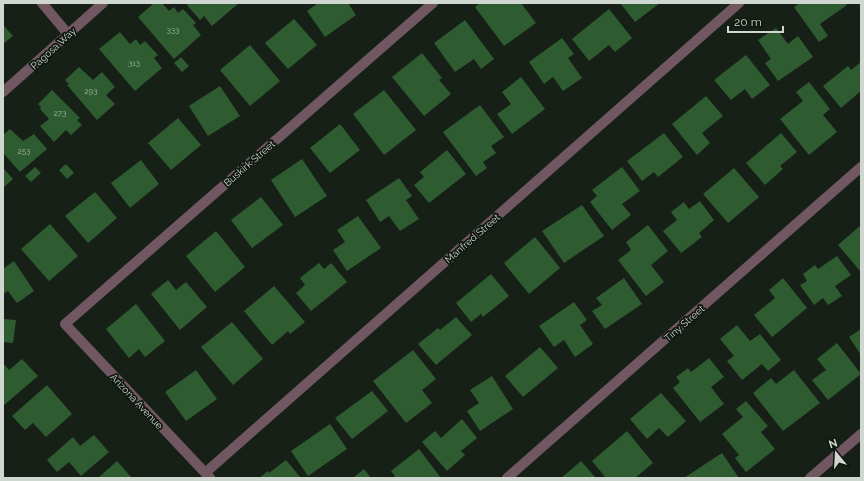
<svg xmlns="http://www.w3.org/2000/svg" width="864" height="481" viewBox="0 0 864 481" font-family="Raleway,sans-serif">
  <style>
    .building { fill: #2e5b30 }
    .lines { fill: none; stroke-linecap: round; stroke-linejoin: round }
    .street { stroke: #715762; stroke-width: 10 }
    .labels { text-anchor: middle; stroke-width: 3.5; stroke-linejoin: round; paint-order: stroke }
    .number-label { font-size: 8px; fill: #a8b7a8 }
    .street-label { font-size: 10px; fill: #d0d6d0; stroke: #0e170e }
  </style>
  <rect width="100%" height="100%" fill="#172017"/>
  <path class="building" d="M 154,3 L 162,3 L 169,11 L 174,7 L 178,13 L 183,9 L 196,23 L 193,25 L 201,35 L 174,59 L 138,17 Z
    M 189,3 L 239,3 L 212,26 L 204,16 L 200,20 L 187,5 Z
    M 318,3 L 348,3 L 356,15 L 325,37 L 307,11 Z
    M 480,3 L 521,3 L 536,23 L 504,46 L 475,7 Z
    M 620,3 L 660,3 L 635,22 Z
    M 800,3 L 845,3 L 847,5 L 820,24 L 828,36 L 819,42 L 794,7 Z
    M 609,9 L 632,38 L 615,52 L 609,45 L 589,61 L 572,39 Z
    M 294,19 L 317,45 L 288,69 L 265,43 Z
    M 465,20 L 494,59 L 481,69 L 474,59 L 455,72 L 434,43 Z
    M 3,25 L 13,36 L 3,44 Z
    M 776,28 L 788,44 L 798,36 L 813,57 L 778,81 L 765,63 L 771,59 L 758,40 Z
    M 120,32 L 130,44 L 136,39 L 140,45 L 145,41 L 158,55 L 154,58 L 162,68 L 135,91 L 99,49 Z
    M 562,38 L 574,54 L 568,58 L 582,78 L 563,91 L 553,77 L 544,84 L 529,62 Z
    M 250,45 L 280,81 L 250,106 L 220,70 Z
    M 422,53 L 442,78 L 439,80 L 451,94 L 424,116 L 392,77 Z
    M 746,55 L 770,85 L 752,99 L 745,89 L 731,100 L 714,80 Z
    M 181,57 L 189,66 L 182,72 L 174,63 Z
    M 861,62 L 861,91 L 841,108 L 823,86 L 848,66 L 851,70 Z
    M 79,67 L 93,80 L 102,72 L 115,87 L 106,95 L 115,104 L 97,120 L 67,85 L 69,84 L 65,80 Z
    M 521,77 L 545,109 L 512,134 L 497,114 L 511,104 L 502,92 Z
    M 809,82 L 830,109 L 823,115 L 837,132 L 809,155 L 780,119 L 803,101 L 796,92 Z
    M 220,86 L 240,116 L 208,136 L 189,106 Z
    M 52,90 L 80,118 L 77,120 L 82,125 L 71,135 L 66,130 L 54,142 L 40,126 L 49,119 L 40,109 L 41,107 L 38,104 Z
    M 384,90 L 416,130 L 384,155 L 353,114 Z
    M 706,96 L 723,116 L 702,133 L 710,143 L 697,155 L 672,124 Z
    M 480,105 L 504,137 L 491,146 L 496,153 L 483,162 L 487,168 L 476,176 L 443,132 Z
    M 178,118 L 201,145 L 171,170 L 148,143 Z
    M 340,124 L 360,150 L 330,173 L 310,148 Z
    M 10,129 L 23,141 L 34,134 L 47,149 L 20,172 L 3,153 L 3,135 Z
    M 664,133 L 683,157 L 658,177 L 654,172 L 642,181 L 627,161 Z
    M 781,133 L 797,152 L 780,166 L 783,169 L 765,185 L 746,163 Z
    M 447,150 L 466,174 L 429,203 L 414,185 L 424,177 L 420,172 Z
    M 302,159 L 327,196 L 295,217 L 271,180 Z
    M 141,160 L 159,184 L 130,208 L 111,183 Z
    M 66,164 L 74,173 L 67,179 L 59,170 Z
    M 35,167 L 41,173 L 31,182 L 25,176 Z
    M 622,167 L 640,191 L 622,204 L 631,215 L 612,230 L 590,202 L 597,196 L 592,190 Z
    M 3,168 L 13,179 L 3,188 Z
    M 734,168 L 759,197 L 728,223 L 703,194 Z
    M 399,178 L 412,196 L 406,200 L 419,219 L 400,231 L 389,216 L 380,222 L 366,200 Z
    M 95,192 L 117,218 L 88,243 L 65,216 Z
    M 261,197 L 283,225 L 252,248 L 231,220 Z
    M 700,201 L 714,220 L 699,233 L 702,237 L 681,253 L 663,231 L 677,220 L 671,212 L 684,202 L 689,209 Z
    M 582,205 L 604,236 L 564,263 L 542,231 Z
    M 358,216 L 381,248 L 347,271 L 333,250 L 345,242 L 337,230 Z
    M 50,224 L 78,256 L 49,281 L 21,249 Z
    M 648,225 L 668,251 L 651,265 L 664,282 L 646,296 L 618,260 L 631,250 L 626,242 Z
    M 861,225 L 861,272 L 838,245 Z
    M 216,231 L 245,267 L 215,292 L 186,256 Z
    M 535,237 L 560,268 L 529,294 L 504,263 Z
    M 837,256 L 851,275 L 835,286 L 842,296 L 828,305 L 823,298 L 814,305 L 800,285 L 807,281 L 803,274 L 815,265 L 818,269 Z
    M 14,261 L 34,291 L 17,303 L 8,291 L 3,294 L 3,269 Z
    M 319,263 L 324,269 L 331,263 L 347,282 L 311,311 L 296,293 L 305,285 L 300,278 Z
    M 491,274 L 509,296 L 483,317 L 481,314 L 471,322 L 456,303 Z
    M 624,278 L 642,304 L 605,329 L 592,311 L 602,305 L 596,298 Z
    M 783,278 L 807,308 L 772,337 L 754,315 L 775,298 L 769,290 Z
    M 168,280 L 176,290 L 186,282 L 207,307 L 180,330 L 151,294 Z
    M 274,286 L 305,322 L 290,334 L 288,331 L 272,345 L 244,311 Z
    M 574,302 L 587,320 L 580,325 L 593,344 L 575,357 L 564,340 L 554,347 L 539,326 Z
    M 136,304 L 165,341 L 145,357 L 139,349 L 129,358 L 106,329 Z
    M 456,317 L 472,335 L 436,365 L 418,344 L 438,328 L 440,330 Z
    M 3,319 L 16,320 L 13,343 L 3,342 Z
    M 232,322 L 263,359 L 233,385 L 201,347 Z
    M 737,325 L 750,341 L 760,334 L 781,360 L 768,371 L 762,364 L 742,380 L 727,361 L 734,356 L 720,339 Z
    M 861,329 L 861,355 L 849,337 Z
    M 837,343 L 861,374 L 828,400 L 812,380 L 826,370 L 817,359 Z
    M 540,347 L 558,368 L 523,397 L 505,376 Z
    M 413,350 L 436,379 L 422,390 L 432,403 L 406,423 L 373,381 Z
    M 709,358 L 724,377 L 711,387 L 724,404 L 700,422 L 673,388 L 680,382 L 676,377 L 688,368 L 691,372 Z
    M 22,359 L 38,376 L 3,406 L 3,363 L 9,370 Z
    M 196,370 L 217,399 L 186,421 L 165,392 Z
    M 794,370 L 820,403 L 783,431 L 753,393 L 771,378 L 776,384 Z
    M 492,376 L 513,409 L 480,431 L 467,411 L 479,403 L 470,390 Z
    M 47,385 L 72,414 L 46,437 L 33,423 L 25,430 L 12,416 Z
    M 372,391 L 388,411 L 352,439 L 335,418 Z
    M 661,393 L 686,421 L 668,437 L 659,428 L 647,439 L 630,419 Z
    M 746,401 L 768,426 L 761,432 L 775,449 L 746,472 L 735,458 L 739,455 L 722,434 L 743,417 L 736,409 Z
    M 462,419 L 477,438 L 461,451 L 465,455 L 447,471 L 422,442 L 435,431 L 441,438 Z
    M 330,424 L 347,449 L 308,476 L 291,451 Z
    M 627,431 L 653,463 L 635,478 L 606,478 L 592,461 Z
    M 94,435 L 109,452 L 81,476 L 69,462 L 57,472 L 47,460 L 73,437 L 80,446 Z
    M 419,449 L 441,478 L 392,478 L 395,476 L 391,471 Z
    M 722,453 L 739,478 L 684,478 Z
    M 286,460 L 301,478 L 259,478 L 268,471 L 269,473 Z
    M 117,461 L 132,478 L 98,478 Z
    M 581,461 L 596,478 L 561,478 Z
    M 364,469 L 371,478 L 353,478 Z"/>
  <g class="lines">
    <path class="street" d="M 42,3 L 68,34
      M 3,92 L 103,3
      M 205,473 L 739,3
      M 210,478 L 65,324 L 433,3
      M 507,478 L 861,167
      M 810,478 L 861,434"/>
  </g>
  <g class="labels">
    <g class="number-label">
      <text x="173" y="33">333</text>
      <text x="134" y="66">313</text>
      <text x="91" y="94">293</text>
      <text x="60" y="116">273</text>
      <text x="24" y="154">253</text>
    </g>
    <g class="street-label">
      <text transform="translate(53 48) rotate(-42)" y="4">Pagosa Way</text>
      <text transform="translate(249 163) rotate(-41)" y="4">Buskirk Street</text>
      <text transform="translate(472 238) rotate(-41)" y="4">Manfred Street</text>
      <text transform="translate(684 323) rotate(-41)" y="4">Tiny Street</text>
      <text transform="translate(137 401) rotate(47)" y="4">Arizona Avenue</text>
    </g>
  </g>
  <rect width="864" height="481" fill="none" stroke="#d0d6d0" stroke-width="8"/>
  <g transform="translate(836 453) rotate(342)" stroke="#0e170e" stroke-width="3" paint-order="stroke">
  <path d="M0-3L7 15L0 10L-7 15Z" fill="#d0d6d0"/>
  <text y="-6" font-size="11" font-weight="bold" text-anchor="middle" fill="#d0d6d0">N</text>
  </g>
  <path d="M728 26v6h55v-6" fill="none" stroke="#d0d6d0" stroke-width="2"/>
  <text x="734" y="26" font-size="12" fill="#d0d6d0" stroke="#0e170e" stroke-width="3" paint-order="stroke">20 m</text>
</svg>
